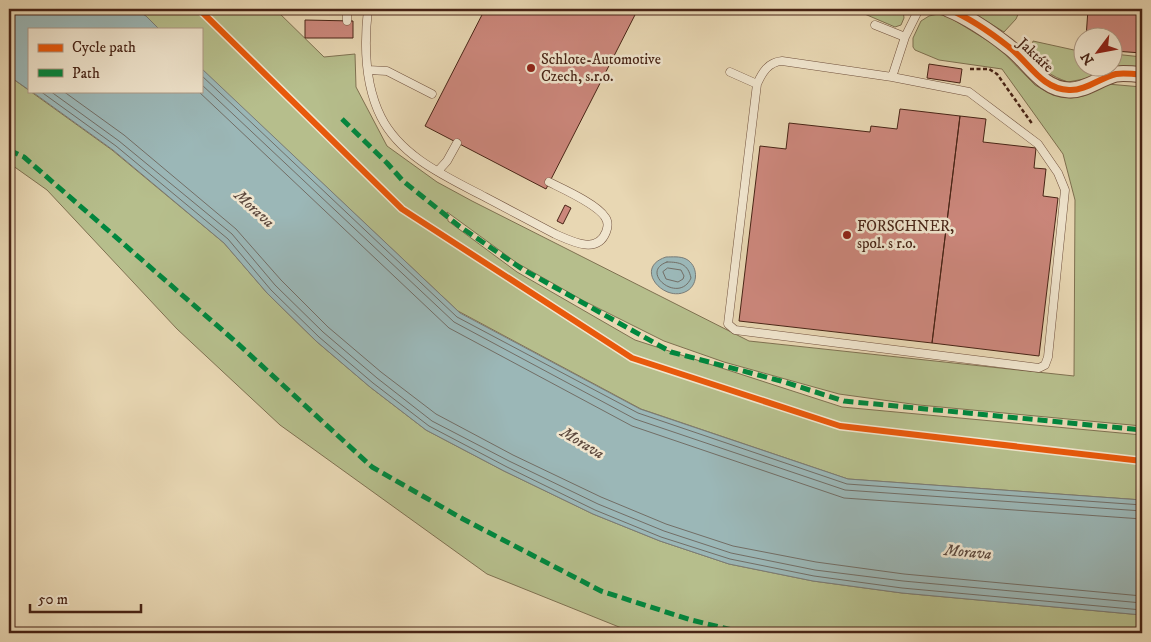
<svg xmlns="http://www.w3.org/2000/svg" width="1151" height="642" viewBox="0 0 1151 642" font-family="'IM FELL DW Pica',serif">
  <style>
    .green { fill: #b6be8c; stroke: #7f7151 }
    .water { fill: #9bb7b7; stroke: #7a7c77 }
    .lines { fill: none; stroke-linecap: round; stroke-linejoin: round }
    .shore { stroke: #726e66; stroke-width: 1 }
    .building { fill: #cc877c; stroke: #482416 }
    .lane-casing { stroke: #70513d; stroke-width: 9 }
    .street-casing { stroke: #70513d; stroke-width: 17 }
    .path { stroke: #482416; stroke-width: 2.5; stroke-dasharray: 4 2.5; stroke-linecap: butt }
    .lane { stroke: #f0e5ce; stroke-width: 8 }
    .street { stroke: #f0e5ce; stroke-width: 15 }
    .quiet { stroke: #00873e; stroke-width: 5; stroke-dasharray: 10 5; stroke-linecap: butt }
    .cycleway-casing { stroke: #f0e5ce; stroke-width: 9 }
    .cycleway { stroke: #e8590c; stroke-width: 6 }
    .poi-dot { fill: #8f2418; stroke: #f0e5ce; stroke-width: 2 }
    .labels { text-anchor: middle; stroke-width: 5; stroke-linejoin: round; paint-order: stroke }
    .street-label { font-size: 15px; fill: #482416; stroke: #f0e5ce }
    .poi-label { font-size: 15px; fill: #482416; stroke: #f0e5ce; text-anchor: start }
    .water-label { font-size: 16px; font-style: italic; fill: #5d493e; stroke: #f0e5ce }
  </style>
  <rect width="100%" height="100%" fill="#e8d7b3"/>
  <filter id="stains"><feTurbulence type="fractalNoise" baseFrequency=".004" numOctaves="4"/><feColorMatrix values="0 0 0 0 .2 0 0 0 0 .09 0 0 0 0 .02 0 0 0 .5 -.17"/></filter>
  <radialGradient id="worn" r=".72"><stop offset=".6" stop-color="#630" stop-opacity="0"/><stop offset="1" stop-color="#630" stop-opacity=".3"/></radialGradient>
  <path class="green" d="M 134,9 L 275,9 L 324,57 L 355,54 L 356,87 L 387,146 L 437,182 L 472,201 L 749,341 L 1074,376 L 1075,200 L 1063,154 L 1002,69 L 939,60 L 915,50 L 913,47 L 913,38 L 921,21 L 929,16 L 938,14 L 949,17 L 998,47 L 1035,85 L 1053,95 L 1071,98 L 1083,96 L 1107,84 L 1142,87 L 1142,426 L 919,405 L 839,394 L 724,362 L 664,341 L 584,301 L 517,263 L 447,212 L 448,221 L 517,272 L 635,340 L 842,407 L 1142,435 L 1142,500 L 848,479 L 641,409 L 458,311 L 201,69 L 201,29 L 159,29 L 146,16 Z
    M 853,9 L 903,9 L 904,18 L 901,25 L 895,27 Z
    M 972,9 L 1018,9 L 1020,10 L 1016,19 L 1004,32 L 972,12 Z
    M 1033,41 L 1083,52 L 1084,68 L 1114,68 L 1114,54 L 1142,57 L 1142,68 L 1068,82 C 1050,76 1044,70 1031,55 Z
    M 9,76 L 112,150 L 224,243 L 267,293 L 316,341 L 370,387 L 426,430 L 504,471 L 593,514 L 660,541 L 729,564 L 813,581 L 902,593 L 1142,615 L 1142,633 L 634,633 L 487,574 L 280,425 L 177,329 L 47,190 L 9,163 Z"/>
  <path class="water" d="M 9,9 L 134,9 L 146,16 L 159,29 L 29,29 L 29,90 L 9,76 Z
    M 201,68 L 460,313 L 640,409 L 848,479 L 1142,500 L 1142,615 L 902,593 L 813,581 L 729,564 L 660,541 L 593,514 L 504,471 L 426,430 L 370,387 L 316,341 L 267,293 L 224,243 L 113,150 L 31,91 L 201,91 Z
    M 666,257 C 672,257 680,256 686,259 C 698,265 699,284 687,291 C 665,304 632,268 666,257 Z"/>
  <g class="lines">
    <path class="shore" d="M 201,75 L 457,317 L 638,413 L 847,484 L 1142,505
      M 201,84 L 454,322 L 635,419 L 845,490 L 1142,511
      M 40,91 L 116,146 L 228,239 L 271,290 L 319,337 L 373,383 L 429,426 L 507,467 L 595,510 L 661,537 L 730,559 L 814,576 L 902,588 L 1142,610
      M 50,91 L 119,141 L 232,234 L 275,285 L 323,332 L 377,378 L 432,421 L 509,461 L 598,504 L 664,531 L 731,553 L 815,570 L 903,581 L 1142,603
      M 63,91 L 124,135 L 236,229 L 281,280 L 328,327 L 381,372 L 436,414 L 513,455 L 601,497 L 666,524 L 733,546 L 816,562 L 904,574 L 1142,596
      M 198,91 L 449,328 L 632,426 L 844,498 L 1142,519
      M 667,262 C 680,262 688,264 691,278 C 679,305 638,272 667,262 Z
      M 668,268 L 681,270 L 684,276 L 683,279 L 678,282 L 666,279 L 663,272 Z"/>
  </g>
  <path class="building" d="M 485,9 L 638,9 L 546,189 L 425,126 Z
    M 1088,9 L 1142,9 L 1142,53 L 1114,51 L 1114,38 L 1086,38 Z
    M 305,20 L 353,21 L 353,38 L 305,38 Z
    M 929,64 L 962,69 L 960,83 L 927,78 Z
    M 900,109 L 960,116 L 932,343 L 739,321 L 760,146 L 786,149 L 789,123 L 870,132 L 871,126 L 897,129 Z
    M 960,116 L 986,119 L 983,142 L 1036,148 L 1034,168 L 1046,169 L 1043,196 L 1058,198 L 1039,356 L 932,343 Z
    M 565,205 L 571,208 L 563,224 L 557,221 Z"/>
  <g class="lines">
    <g class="lane-casing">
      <path id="lane" d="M 347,9 L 347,21
        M 368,9 C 364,44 365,85 381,117 C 401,157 447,177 485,197 C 508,209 532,222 555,234 C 571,241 597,255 606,232 C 608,227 608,221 605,217 C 597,204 563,189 549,182
        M 875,25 L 905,37
        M 368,70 L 387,71 L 432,94
        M 730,72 L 757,84 C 762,73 768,62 782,61 L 892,77
        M 757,84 L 728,324 L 735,330 L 1039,368 L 1045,365 L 1048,357 L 1065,190 L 1058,173 L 1038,144 L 969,92 L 892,77 L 905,37 L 919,9
        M 438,171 L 447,161 L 457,143"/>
    </g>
    <g class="street-casing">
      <path id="street" d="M 948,9 C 970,18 990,32 1009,47 C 1029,62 1041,89 1069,90 C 1085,91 1100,78 1116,74 C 1124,73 1134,74 1142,75"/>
    </g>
    <path class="path" d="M 970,69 L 989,69 L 997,74 L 1033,125"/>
    <use href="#lane" class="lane"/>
    <use href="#street" class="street"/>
    <path class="quiet" d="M 342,119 L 387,163 L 403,181 L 459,226 L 522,269 L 671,352 L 781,381 L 844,401 L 1142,430
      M 9,150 L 24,157 L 236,342 L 372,467 L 463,519 L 601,591 L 691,620 L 745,633"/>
    <g class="cycleway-casing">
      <path id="cycleway" d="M 199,9 L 402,209 L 632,358 L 840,426 L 1142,461
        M 948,9 C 970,18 990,32 1009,47 C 1029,62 1041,89 1069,90 C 1085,91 1100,78 1116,74 C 1124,73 1134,74 1142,75"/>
    </g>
    <use href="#cycleway" class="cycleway"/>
  </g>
  <g class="poi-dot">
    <circle cx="531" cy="68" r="5"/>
    <circle cx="847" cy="235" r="5"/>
  </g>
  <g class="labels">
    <g class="street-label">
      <text transform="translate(1036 55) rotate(43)" y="5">Jaktáře</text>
    </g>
    <g class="poi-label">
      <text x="541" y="64">Schlote-Automotive<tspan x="541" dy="17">Czech, s.r.o.</tspan></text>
      <text x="857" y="231">FORSCHNER,<tspan x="857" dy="17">spol. s r.o.</tspan></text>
    </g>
    <g class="water-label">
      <text transform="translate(255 208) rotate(42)" y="6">Morava</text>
      <text transform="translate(583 442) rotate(31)" y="6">Morava</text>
      <text transform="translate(968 551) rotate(5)" y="6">Morava</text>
    </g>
  </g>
  <rect width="1151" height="642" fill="none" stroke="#e8d7b3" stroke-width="30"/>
  <rect x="10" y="10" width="1131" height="622" fill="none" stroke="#482416" stroke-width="2.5"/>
  <rect x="15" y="15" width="1121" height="612" fill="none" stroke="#482416"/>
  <rect x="28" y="28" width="175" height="65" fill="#f0e5ce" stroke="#ad9884"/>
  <rect x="38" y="44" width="25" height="8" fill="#e8590c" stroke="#ad9884"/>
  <text x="72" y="52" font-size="15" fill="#482416">Cycle path</text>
  <rect x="38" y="69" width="25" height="8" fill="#00873e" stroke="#ad9884"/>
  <text x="72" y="78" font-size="15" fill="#482416">Path</text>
  <g transform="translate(1098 52) rotate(238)"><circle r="24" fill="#f0e5ce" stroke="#ad9884"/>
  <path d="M0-4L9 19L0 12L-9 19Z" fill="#8f2418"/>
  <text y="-8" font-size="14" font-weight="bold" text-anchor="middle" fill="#482416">N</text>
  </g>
  <path d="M30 604v8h111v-8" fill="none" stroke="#482416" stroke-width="2.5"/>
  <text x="38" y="604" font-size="15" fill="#482416" stroke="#f0e5ce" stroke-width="4" paint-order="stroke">50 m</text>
  <rect width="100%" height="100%" filter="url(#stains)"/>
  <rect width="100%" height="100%" fill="url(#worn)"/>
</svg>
